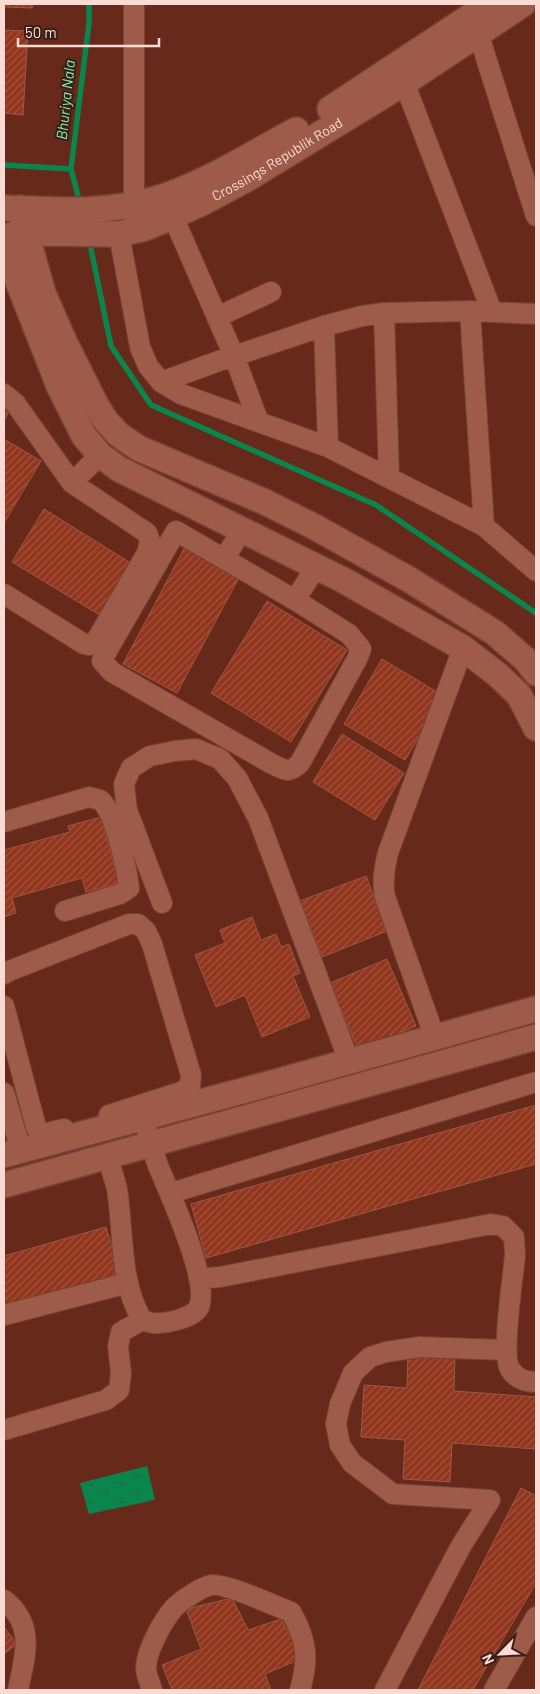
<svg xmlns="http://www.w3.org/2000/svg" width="540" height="1694" viewBox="0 0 540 1694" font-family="Barlow,sans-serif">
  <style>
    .water { fill: url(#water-ripples) }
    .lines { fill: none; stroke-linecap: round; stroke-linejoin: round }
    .stream { stroke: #0a854d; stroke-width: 5.5 }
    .building { fill: url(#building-hatch); stroke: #9b5847 }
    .minor-casing { stroke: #774337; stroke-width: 22 }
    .tertiary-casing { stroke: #774337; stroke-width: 28 }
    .minor { stroke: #9e5b49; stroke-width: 20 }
    .tertiary { stroke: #9e5b49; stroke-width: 25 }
    .labels { text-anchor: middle; stroke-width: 4; stroke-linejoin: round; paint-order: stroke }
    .street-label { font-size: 14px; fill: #fbdbd3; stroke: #3a1d16 }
    .water-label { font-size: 15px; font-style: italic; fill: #7bf9ae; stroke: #3a1d16 }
  </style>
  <defs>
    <pattern id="water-ripples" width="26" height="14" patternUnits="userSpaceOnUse" patternTransform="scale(1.25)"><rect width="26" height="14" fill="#0a854d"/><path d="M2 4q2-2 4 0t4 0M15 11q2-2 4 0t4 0" fill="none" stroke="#246a47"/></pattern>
    <pattern id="building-hatch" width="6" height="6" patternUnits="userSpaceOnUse" patternTransform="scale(1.25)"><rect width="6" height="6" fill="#92351d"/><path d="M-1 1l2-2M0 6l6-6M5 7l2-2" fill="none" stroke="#a2523d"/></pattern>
  </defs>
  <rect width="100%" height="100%" fill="#67291a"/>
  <path class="water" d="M 147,1466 L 155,1500 L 89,1514 L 80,1483 Z"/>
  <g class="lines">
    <path class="stream" d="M 4,165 L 71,169
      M 80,203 L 71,169 L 89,23 L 89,4
      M 89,239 L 111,346 L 151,405 L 376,505 L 536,613"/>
  </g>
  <path class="building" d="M 4,4 L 33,4 L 32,8 L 4,7 Z
    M 4,30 L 28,31 L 23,115 L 4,113 Z
    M 4,406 L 10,410 L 4,421 Z
    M 4,439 L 41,461 L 4,523 Z
    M 44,509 L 134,565 L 103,617 L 12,562 Z
    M 186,545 L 241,574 L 177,693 L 123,664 Z
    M 267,601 L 347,650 L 291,742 L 211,693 Z
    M 382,659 L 444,696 L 405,760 L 344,724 Z
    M 342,734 L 404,773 L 375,820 L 313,782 Z
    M 101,817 L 119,883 L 86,892 L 82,878 L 12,898 L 16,913 L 4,917 L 4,850 L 70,832 L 68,826 Z
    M 366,876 L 387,931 L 322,957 L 300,901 Z
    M 252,917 L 261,940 L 276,934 L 281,947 L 289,944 L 300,973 L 293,976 L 310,1017 L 262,1037 L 245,995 L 216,1007 L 195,955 L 225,943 L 220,930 Z
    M 387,959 L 416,1026 L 358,1050 L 330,983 Z
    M 536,1105 L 536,1164 L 206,1258 L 191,1204 Z
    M 106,1227 L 120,1277 L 4,1310 L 4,1256 Z
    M 408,1351 L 455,1353 L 454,1391 L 536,1397 L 536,1449 L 452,1443 L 450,1482 L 403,1479 L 405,1440 L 361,1437 L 364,1385 L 407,1388 Z
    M 521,1488 L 536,1496 L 536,1583 L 473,1690 L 418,1690 Z
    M 232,1598 L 248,1630 L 281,1619 L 303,1658 L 265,1674 L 271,1690 L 172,1690 L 162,1665 L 201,1649 L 186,1609 Z
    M 4,1627 L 17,1644 L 4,1654 Z"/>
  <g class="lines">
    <g class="minor-casing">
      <path id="minor" d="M 134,4 L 134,205 L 136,219
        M 474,20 L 536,216
        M 399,69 L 492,312
        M 167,203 L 234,356 L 258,420
        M 119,234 L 140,347 L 148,366 L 161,382 L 181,394 L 328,447 L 484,526 L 536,571
        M 470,311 L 484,526
        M 384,313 L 389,478
        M 217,317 L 271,292
        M 324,326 L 328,447
        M 161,382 L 219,361 L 324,326 L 362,316 L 384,313 L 470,311 L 536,314
        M 4,394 L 15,403 L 72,483 L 147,533 L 150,541 L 147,553 L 96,641 L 89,645 L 84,644 L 4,594
        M 72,483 L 100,455
        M 176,531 L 295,600 L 349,634 L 361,649 L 357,659 L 300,763 C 289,774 285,770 272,764 L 112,672 L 102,661 L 103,658 Z
        M 224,559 L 242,530
        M 295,600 L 316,567
        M 4,822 L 89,797 C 92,798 97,799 100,800 C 115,811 127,870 129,888 L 120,894 L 65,911
        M 162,903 L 127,810 L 124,784 L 131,768 L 150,756 L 175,751 L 196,749 L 220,759 L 237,778 L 258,818 L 349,1061
        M 4,974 L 9,971 L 129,924 L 138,924 L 146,931 L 152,944 L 191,1075 L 190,1086 L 181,1092 L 109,1115
        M 4,1006 L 36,1127 L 42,1134 L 64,1129
        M 435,1038 L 385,897 C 382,882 384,869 388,853 L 463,648
        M 4,1093 L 21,1150
        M 107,1155 C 110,1166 114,1177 117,1189 C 124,1232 119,1281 142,1320 C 146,1321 150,1323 153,1323 C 165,1324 194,1318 199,1307 C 210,1281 170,1194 159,1168 C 151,1148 146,1126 140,1105
        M 171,1193 L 536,1082
        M 199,1279 L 220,1277 L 491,1224 L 503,1226 L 514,1237 C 514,1243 515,1250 515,1256 C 513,1277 501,1355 510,1369 C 516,1379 525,1382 536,1382
        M 4,1315 L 128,1283
        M 4,1430 L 106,1400 L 119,1390 L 121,1373 L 118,1346 L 121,1332 L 142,1320
        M 4,1600 C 36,1625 25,1656 18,1690
        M 152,1690 C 150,1683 146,1675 146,1668 C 146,1652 162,1622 173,1609 C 179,1602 201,1587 211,1585 C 226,1583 275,1606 291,1612 C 307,1640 309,1659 300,1690
        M 385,1690 L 461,1546 L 490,1500 L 393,1494 L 352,1463 L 340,1445 L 336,1424 L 340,1404 L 353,1373 L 370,1357 L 386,1352 L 419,1347 L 506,1350
        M 494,1690 L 536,1617"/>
    </g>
    <g class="tertiary-casing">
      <g id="tertiary">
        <path d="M 330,109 L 489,4"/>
        <path d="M 4,208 C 54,210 107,214 156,199 C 203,185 253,153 296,130"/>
        <path d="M 19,208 L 43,293 L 63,339 L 96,405 L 106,421 L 118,434 L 138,448 L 265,502 L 313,526 L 410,580 L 495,633 L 526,660 L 536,673"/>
        <path id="s1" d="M 11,235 L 40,233 L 119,234 L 145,228 L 162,221 L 204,202 L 245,180 L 404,83 L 523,4"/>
        <path d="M 4,246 L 59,386 L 84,436 L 100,455 L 119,469 L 343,580 L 463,648 L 498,675 L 519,695 L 536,728"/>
        <path d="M 4,1155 L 272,1083 L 536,1009"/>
        <path d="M 4,1185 L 536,1037"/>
      </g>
    </g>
    <use href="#minor" class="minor"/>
    <use href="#tertiary" class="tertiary"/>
  </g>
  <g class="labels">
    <g class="street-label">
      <text dy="5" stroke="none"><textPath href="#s1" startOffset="284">Crossings Republik Road</textPath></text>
    </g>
    <g class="water-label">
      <text transform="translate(66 100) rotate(-84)" y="5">Bhuriya Nala</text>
    </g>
  </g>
  <rect width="540" height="1694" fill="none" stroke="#fbdbd3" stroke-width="10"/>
  <g transform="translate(500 1654) rotate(246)" stroke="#3a1d16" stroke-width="4" paint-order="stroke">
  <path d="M0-4L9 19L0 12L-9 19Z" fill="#fbdbd3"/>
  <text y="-8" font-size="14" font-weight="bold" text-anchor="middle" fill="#fbdbd3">N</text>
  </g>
  <path d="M18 38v8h141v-8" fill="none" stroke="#fbdbd3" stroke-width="2.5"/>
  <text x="25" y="38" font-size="15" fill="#fbdbd3" stroke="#3a1d16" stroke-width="4" paint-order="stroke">50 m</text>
</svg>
